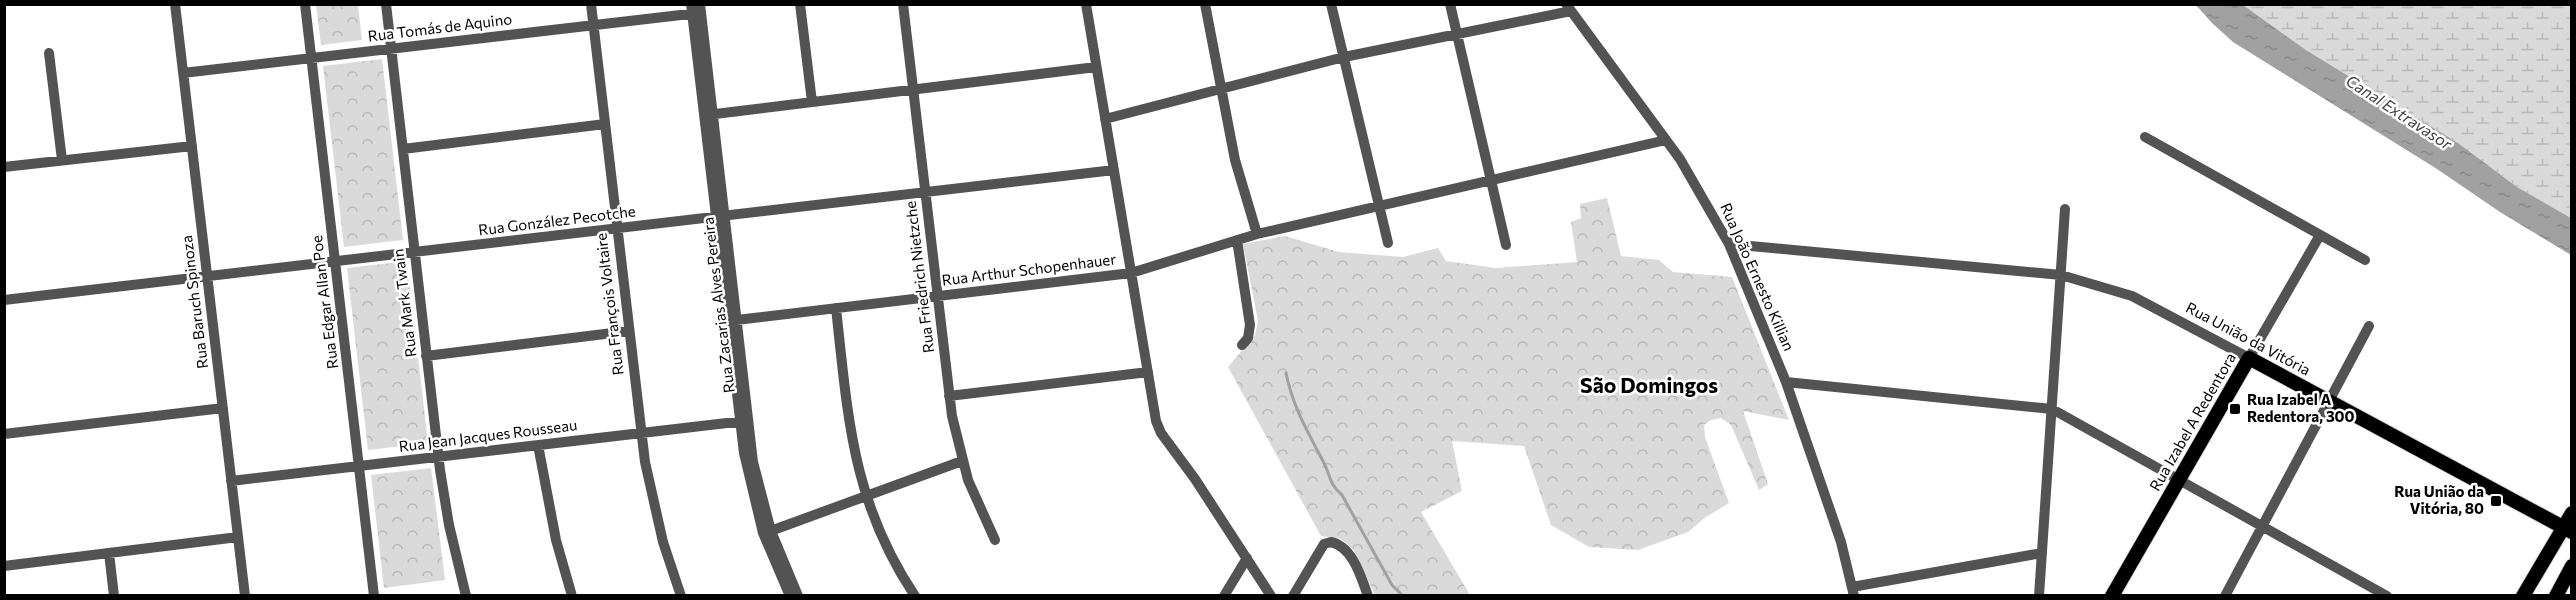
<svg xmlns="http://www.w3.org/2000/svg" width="2576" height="600" viewBox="0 0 2576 600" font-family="Commissioner,sans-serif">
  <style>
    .forest { fill: url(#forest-crowns) }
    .wetland { fill: url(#wetland-marsh) }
    .water { fill: url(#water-ripples) }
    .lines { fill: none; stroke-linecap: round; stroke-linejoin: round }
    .stream { stroke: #a1a1a1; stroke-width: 3 }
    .major-casing { stroke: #dbdbdb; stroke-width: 16 }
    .minor { stroke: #535353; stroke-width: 10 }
    .major { stroke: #000; stroke-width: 14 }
    .poi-dot { fill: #000; stroke: #fff; stroke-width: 2 }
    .labels { text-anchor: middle; stroke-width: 5; stroke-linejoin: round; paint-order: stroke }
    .street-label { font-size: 15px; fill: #000; stroke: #fff }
    .poi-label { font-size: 15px; font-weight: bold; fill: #000; stroke: #fff; text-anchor: start }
    .water-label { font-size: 16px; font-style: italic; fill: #424242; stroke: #fff }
    .district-label { font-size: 21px; font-weight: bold; fill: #000; stroke: #fff }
  </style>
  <defs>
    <pattern id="forest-crowns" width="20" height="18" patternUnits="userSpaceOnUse" patternTransform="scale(1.5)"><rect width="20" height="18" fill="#dadada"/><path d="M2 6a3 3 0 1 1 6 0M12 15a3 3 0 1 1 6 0" fill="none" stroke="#b9b9b9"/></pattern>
    <pattern id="wetland-marsh" width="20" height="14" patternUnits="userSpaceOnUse" patternTransform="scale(1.5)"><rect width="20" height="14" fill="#dadada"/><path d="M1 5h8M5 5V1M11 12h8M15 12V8" fill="none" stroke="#b9b9b9"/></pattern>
    <pattern id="water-ripples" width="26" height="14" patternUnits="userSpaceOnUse" patternTransform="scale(1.5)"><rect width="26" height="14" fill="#a1a1a1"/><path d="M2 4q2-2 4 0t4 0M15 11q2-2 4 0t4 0" fill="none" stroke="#898989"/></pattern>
  </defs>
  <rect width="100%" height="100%" fill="#fff"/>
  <path class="forest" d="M 316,5 L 358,5 L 362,40 L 321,45 Z
    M 382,59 L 403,240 L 344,247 L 323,66 Z
    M 1607,198 L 1621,256 L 1659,260 L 1673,272 L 1732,277 L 1789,420 L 1743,411 L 1768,484 L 1759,490 L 1731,425 L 1721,418 L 1711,420 L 1704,425 L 1705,437 L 1729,503 L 1706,517 L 1688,532 L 1638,550 L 1589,547 L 1551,525 L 1524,446 L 1452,441 L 1462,491 L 1421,512 L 1470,595 L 1375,595 L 1353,549 L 1341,539 L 1321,536 L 1228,367 L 1255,335 L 1258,321 L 1243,244 L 1285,236 L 1339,252 L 1403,257 L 1438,248 L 1446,261 L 1496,268 L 1577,262 L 1571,222 L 1581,218 L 1580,204 Z
    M 407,261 L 428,443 L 368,450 L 347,268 Z
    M 431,468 L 445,580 L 384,588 L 371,475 Z"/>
  <path class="wetland" d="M 2243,5 L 2571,5 L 2571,218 L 2517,187 L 2458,143 L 2306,50 Z"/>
  <path class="water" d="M 2196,5 L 2243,5 L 2306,50 L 2458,143 L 2517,187 L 2571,218 L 2571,255 L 2500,212 L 2437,169 L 2233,42 L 2212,23 Z"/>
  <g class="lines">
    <path class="stream" d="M 1286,373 C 1293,408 1308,432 1324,463 C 1331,477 1329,484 1342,495 L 1392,585 L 1403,596"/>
    <g class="major-casing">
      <path id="major" d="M 2112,596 L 2249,358 L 2572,532
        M 2523,596 L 2572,513
        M 2556,596 L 2572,566"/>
    </g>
    <path class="minor" d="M 175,4 L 245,596
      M 305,4 L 374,596
      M 386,4 L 440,470 L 449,525 L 466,596
      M 591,4 L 645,462 L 663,542 L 681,596
      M 691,4 L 744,453 L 763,533 L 790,596
      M 700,4 L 753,462 L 771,531 L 798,596
      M 800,4 L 812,102
      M 903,4 L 952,416 L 968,480 L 995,540
      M 1086,4 L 1156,421 L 1161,433 L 1195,479 L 1271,596
      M 1205,4 L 1235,160 L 1257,234
      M 1331,4 L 1388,243
      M 1450,4 L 1506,245
      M 1566,4 L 1680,159 L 1729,244 L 1786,382 L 1841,542 L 1854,596
      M 49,53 L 62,160
      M 183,73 L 698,13
      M 707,115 L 1096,67
      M 1105,119 L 1344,57 L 1571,11
      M 2145,137 L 2365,260
      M 403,149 L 605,124
      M 4,167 L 192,146
      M 1237,240 L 1250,325 L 1248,338 L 1242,345
      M 1729,244 L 2061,275 L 2132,296 L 2249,358 L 2320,235
      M 4,300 L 1114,170
      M 836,308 C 848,417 852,502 915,596
      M 728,321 L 1131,273 L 1257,234 L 1666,140
      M 426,356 L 629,331
      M 1786,382 L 2052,409 L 2387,596
      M 949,396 L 1148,372
      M 4,434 L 223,408
      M 538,445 L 556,540 L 572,596
      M 231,481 L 744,421
      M 765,533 L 962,461
      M 109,553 L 114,596
      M 4,566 L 238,537
      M 1852,587 L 2042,553
      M 1224,596 L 1247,558
      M 1293,596 L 1324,544 L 1331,542 C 1353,547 1361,577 1368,596
      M 2039,596 L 2065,209
      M 2225,596 L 2369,326"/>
    <use href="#major" class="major"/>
  </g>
  <g class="poi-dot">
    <rect x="2229" y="403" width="12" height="12" rx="3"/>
    <rect x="2490" y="495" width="12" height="12" rx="3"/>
  </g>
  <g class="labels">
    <g class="street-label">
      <text transform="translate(440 28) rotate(-7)" y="5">Rua Tomás de Aquino</text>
      <text transform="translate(557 221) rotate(-7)" y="5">Rua González Pecotche</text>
      <text transform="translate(1029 270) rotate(-7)" y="5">Rua Arthur Schopenhauer</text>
      <text transform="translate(920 277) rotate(-97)" y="5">Rua Friedrich Nietzche</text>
      <text transform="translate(1757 277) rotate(66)" y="5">Rua João Ernesto Killian</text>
      <text transform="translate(195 302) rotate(-97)" y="5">Rua Baruch Spinoza</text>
      <text transform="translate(325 302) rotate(-97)" y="5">Rua Edgar Allan Poe</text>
      <text transform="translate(405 303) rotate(-97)" y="5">Rua Mark Twain</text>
      <text transform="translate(610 304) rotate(-97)" y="5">Rua François Voltaire</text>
      <text transform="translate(719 305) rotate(-97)" y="5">Rua Zacarias Alves Pereira</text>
      <text transform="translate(2248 339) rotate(28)" y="5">Rua União da Vitória</text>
      <text transform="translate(2193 422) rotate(-60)" y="5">Rua Izabel A Redentora</text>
      <text transform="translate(488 436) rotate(-7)" y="5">Rua Jean Jacques Rousseau</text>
    </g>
    <g class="poi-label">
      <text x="2247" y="405">Rua Izabel A<tspan x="2247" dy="17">Redentora, 300</tspan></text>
      <text x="2484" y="497" text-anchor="end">Rua União da<tspan x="2484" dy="17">Vitória, 80</tspan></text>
    </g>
    <g class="water-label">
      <text transform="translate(2399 112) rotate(33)" y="6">Canal Extravasor</text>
    </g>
    <g class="district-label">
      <text x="1649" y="393">São Domingos</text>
    </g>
  </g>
  <rect width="2576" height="600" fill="none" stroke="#000000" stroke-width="12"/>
</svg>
